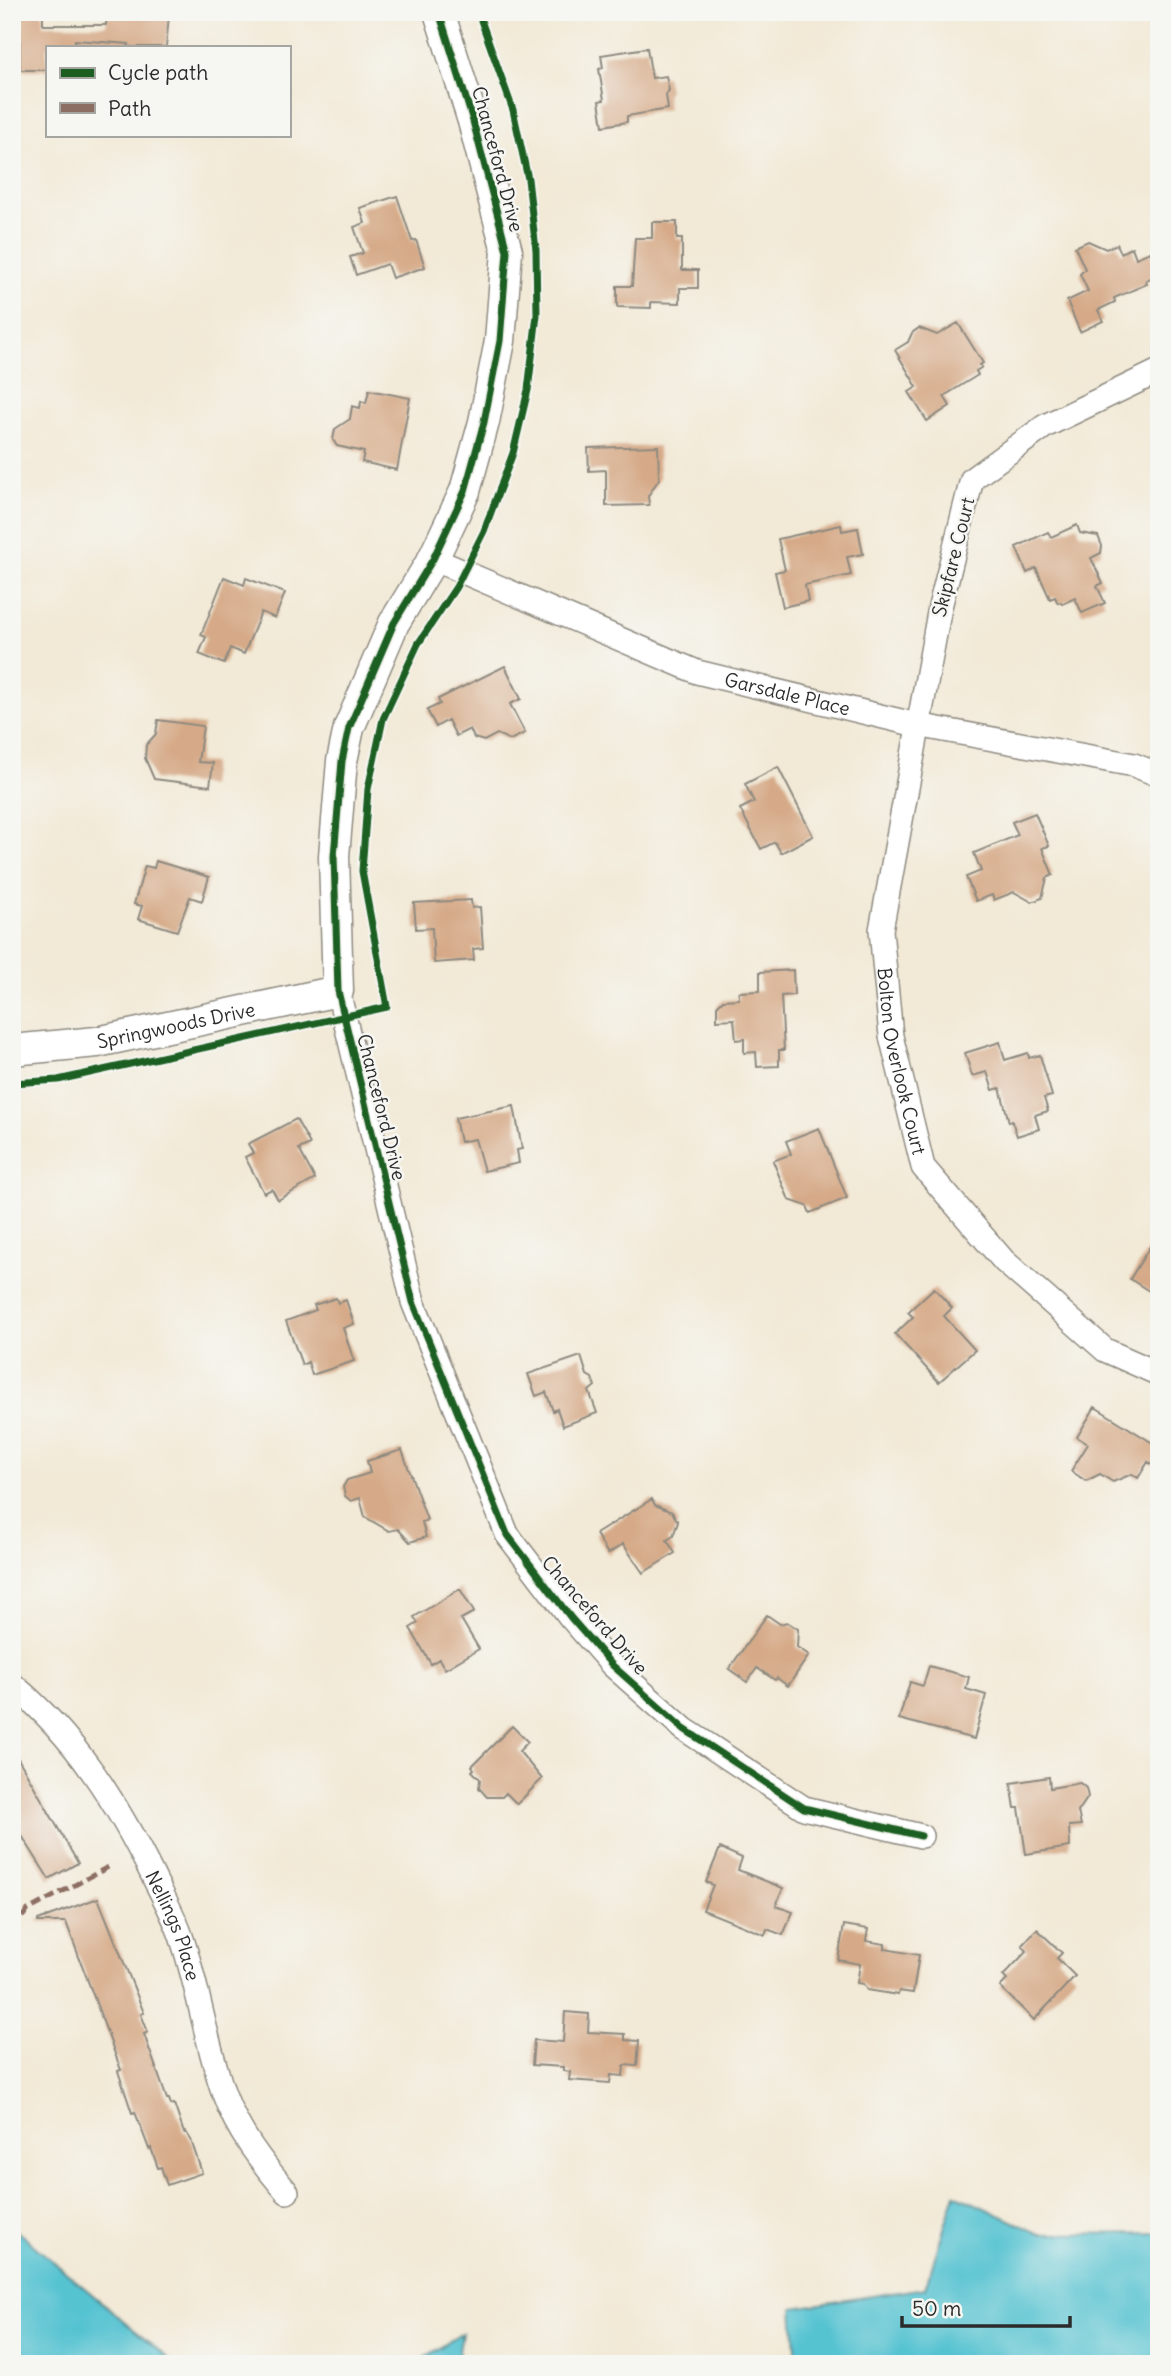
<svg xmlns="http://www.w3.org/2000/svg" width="1171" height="2376" viewBox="0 0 1171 2376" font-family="Delius,sans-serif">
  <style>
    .water { fill: #57c3d1; stroke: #41777e; stroke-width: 2 }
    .building { fill: #d6aa88 }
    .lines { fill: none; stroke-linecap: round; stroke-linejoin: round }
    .minor-casing { stroke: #8e8a80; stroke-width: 26 }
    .tertiary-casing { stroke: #8e8a80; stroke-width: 33 }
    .minor { stroke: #fff; stroke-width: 23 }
    .tertiary { stroke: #fff; stroke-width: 30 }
    .quiet { stroke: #8d6e63; stroke-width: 5; stroke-dasharray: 10 5; stroke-linecap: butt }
    .cycleway-casing { stroke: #f6f6f2; stroke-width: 11 }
    .cycleway { stroke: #1b5e20; stroke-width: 7 }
    .labels { text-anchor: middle; stroke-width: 5; stroke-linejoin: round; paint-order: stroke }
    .street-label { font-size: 19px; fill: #2b2b2b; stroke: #f6f6f2 }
  </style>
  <rect width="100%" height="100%" fill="#f6f6f2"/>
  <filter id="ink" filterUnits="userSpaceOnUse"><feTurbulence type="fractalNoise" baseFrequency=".0143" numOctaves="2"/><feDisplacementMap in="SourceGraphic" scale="14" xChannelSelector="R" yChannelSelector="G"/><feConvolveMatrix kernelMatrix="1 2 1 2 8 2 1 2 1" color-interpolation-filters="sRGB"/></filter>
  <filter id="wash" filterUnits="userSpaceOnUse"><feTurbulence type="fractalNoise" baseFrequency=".00686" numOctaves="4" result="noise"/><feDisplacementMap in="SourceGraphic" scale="28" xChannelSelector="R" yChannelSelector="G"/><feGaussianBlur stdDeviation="1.57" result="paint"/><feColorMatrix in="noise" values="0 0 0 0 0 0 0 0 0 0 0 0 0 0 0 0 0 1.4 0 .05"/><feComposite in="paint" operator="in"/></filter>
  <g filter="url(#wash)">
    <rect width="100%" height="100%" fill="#f2e9d6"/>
    <path class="water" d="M 955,2194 L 1040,2234 L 1159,2233 L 1159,2364 L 797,2364 L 793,2308 L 925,2288 Z
      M 12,2227 L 175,2364 L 12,2364 Z
      M 462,2333 L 457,2364 L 415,2364 Z"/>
    <g id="blocks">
      <path class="building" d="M 20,12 L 43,12 L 43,25 L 106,25 L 107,15 L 128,16 L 128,13 L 152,12 L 169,15 L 166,47 L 128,47 L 129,44 L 75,40 L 75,47 L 47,47 L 47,70 L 20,70 Z
        M 647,48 L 652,78 L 666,76 L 669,90 L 666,95 L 668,109 L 627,116 L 627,122 L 603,126 L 599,101 L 604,100 L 599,69 L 603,68 L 601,55 Z
        M 397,196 L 412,241 L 416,240 L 425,267 L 392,278 L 387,264 L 356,275 L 350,257 L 363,253 L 354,227 L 365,223 L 360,208 Z
        M 652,222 L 677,222 L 677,239 L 682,239 L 682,270 L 698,270 L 698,288 L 680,288 L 680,303 L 651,302 L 651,308 L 617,307 L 617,286 L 632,286 L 635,238 L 652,238 Z
        M 1088,241 L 1106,249 L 1117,244 L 1121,253 L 1132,247 L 1136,258 L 1150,252 L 1159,274 L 1146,280 L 1147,284 L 1114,298 L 1115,302 L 1098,310 L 1103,321 L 1080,332 L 1067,301 L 1088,291 L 1080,274 L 1085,269 L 1075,247 Z
        M 958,323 L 983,363 L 980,365 L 982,367 L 976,371 L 978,375 L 944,396 L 950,406 L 927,421 L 909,392 L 917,387 L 895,350 L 908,342 L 912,333 L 919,328 L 937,335 Z
        M 369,390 L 410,398 L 397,470 L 362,462 L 364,452 L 337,446 L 333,440 L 335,429 L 350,419 L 352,406 L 360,408 L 361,401 L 366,403 Z
        M 658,446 L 659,479 L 648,496 L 649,505 L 606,506 L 606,470 L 589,471 L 588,448 Z
        M 841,525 L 842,531 L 858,528 L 863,554 L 847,557 L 851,575 L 805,585 L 808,601 L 783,607 L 775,572 L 785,570 L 778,539 Z
        M 1077,525 L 1080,533 L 1098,536 L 1102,546 L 1101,553 L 1091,558 L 1103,583 L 1097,586 L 1105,603 L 1082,613 L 1075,598 L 1062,604 L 1061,602 L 1058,603 L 1055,597 L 1050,599 L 1036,568 L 1027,573 L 1016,547 L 1048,532 L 1051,537 Z
        M 224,577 L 244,585 L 246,578 L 285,593 L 275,618 L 261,612 L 244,654 L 230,648 L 224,664 L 199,654 L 206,637 L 201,635 Z
        M 505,666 L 521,699 L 510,704 L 525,733 L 510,740 L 497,734 L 484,741 L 474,738 L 470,729 L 456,736 L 448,720 L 436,727 L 427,710 L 440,704 L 438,699 Z
        M 158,720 L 203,726 L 198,762 L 213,763 L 210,786 L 154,779 L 145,758 L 146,745 L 156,734 Z
        M 778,767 L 813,836 L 781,853 L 775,842 L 761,849 L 740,809 L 754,802 L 745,784 Z
        M 1035,813 L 1049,846 L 1042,848 L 1053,875 L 1047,878 L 1042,898 L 1032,902 L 1014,892 L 994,900 L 992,895 L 976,901 L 966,877 L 981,871 L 974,853 L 1018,835 L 1012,822 Z
        M 156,861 L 209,877 L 202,901 L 190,897 L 177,931 L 138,919 L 142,906 L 134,904 L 145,866 L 154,868 Z
        M 471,900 L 472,908 L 480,907 L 483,948 L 473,949 L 474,960 L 434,963 L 432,928 L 416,929 L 414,903 Z
        M 793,970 L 794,995 L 781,996 L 784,1050 L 779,1050 L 779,1066 L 757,1067 L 756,1052 L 744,1053 L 744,1039 L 736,1040 L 734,1019 L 717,1020 L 717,1006 L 723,1000 L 739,999 L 739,992 L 760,991 L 760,972 Z
        M 1000,1042 L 1005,1060 L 1028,1053 L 1029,1058 L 1040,1055 L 1052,1096 L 1044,1098 L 1048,1111 L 1035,1115 L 1039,1129 L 1017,1136 L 1012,1121 L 1009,1122 L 1000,1088 L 993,1090 L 987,1072 L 972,1076 L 965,1053 Z
        M 514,1106 L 522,1149 L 517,1150 L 519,1163 L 484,1171 L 475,1139 L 460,1142 L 455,1118 Z
        M 296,1119 L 310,1144 L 299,1149 L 315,1179 L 278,1200 L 272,1189 L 264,1193 L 245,1157 L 253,1153 L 248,1144 Z
        M 819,1128 L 847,1198 L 810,1213 L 807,1206 L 789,1200 L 773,1161 L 791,1154 L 786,1141 Z
        M 1159,1232 L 1159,1283 L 1152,1293 L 1130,1279 Z
        M 934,1288 L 952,1308 L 944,1316 L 975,1350 L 939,1382 L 895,1334 L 913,1317 L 908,1312 Z
        M 336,1298 L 338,1303 L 346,1300 L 354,1324 L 343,1328 L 354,1361 L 312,1375 L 308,1362 L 302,1365 L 286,1321 L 316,1310 L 314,1305 Z
        M 581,1356 L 587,1375 L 592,1378 L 595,1386 L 589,1391 L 597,1413 L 563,1426 L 557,1409 L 553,1411 L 546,1392 L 536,1396 L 528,1374 Z
        M 1095,1407 L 1159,1447 L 1159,1469 L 1148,1462 L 1138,1478 L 1132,1474 L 1113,1482 L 1100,1474 L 1086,1481 L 1071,1471 L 1088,1444 L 1077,1437 Z
        M 402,1450 L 427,1520 L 422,1522 L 426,1537 L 410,1542 L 398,1529 L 389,1531 L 365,1517 L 360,1498 L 351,1501 L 345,1496 L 343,1487 L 347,1480 L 370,1473 L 367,1461 Z
        M 652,1499 L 655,1505 L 672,1512 L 678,1522 L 673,1536 L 667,1540 L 675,1553 L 643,1573 L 623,1544 L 608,1554 L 596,1534 Z
        M 460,1589 L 474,1612 L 461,1619 L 479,1649 L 445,1669 L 439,1659 L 431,1664 L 410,1628 L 418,1623 L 414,1617 Z
        M 767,1615 L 780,1624 L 787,1622 L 798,1629 L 797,1647 L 809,1655 L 788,1686 L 777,1678 L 775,1680 L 757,1668 L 747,1682 L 729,1669 Z
        M 929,1666 L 969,1677 L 966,1689 L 986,1695 L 974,1739 L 899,1719 L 910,1682 L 923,1686 Z
        M 512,1726 L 528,1742 L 519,1751 L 542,1779 L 517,1804 L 506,1793 L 502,1797 L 487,1797 L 479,1788 L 480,1779 L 472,1771 L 474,1769 L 472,1766 Z
        M 12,1748 L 78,1863 L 49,1879 L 12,1820 Z
        M 1049,1777 L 1050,1788 L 1080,1783 L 1086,1788 L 1088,1797 L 1078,1812 L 1081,1825 L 1069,1826 L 1070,1847 L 1026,1854 L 1019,1808 L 1015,1808 L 1011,1783 Z
        M 720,1848 L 742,1858 L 738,1870 L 783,1888 L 776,1906 L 793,1912 L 783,1935 L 767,1929 L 765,1935 L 703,1910 L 713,1885 L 706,1882 Z
        M 98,1898 L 144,2013 L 141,2014 L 148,2032 L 144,2034 L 167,2099 L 169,2099 L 171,2105 L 174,2104 L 184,2133 L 186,2132 L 191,2140 L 202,2173 L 167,2185 L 161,2167 L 158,2168 L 151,2148 L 149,2149 L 135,2112 L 132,2113 L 118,2071 L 121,2070 L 66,1922 L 38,1922 L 38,1920 Z
        M 844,1925 L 868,1929 L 866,1941 L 885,1944 L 885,1949 L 919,1955 L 913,1993 L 899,1991 L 898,1995 L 867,1990 L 863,1984 L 857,1983 L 860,1964 L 838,1960 Z
        M 1037,1929 L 1062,1953 L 1057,1958 L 1075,1976 L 1034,2020 L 1000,1987 L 1007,1980 L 1003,1976 L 1027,1951 L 1022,1945 Z
        M 565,2012 L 589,2014 L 588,2032 L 625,2034 L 625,2040 L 639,2041 L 637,2066 L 624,2065 L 623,2076 L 611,2075 L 610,2083 L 569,2080 L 570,2072 L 563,2071 L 563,2067 L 532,2065 L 534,2040 L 563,2042 Z"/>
    </g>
  </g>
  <g filter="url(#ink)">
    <use href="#blocks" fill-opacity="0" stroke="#8e8a80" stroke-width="2"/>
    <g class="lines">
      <g class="minor-casing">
        <g id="minor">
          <path id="s1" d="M 1159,371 L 1045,426 L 972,479 L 940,607 L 881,930 L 891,1036 L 923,1167 L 1004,1261 L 1105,1350 L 1159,1374"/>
          <path id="s2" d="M 433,559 L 697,672 L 917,725 L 1134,765 L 1159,775"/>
          <path d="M 338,991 L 413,1302 L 507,1534 L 571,1618 L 612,1665 L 684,1729 L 804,1808 L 921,1836"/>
          <path id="s3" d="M 12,1684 C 76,1737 117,1803 153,1876 C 163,1897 175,1917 182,1939 C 199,1990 206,2044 224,2094 C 237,2131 262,2163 287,2192"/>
        </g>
      </g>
      <g class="tertiary-casing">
        <g id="tertiary">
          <path id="s4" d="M 12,1050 L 97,1042 L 338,991 L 334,856 L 342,761 L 349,728 L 394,623 L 433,559 L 465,491 L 484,422 L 500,341 L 507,251 L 473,121 L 439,12"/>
        </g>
      </g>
      <use href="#minor" class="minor"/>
      <use href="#tertiary" class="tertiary"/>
      <path class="quiet" d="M 12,1928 L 28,1910 L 110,1866"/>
      <g class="cycleway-casing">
        <path id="cycleway" d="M 439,12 L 473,121 L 507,251 L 500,341 L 484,422 L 465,491 L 433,559 L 394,623 L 349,728 L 342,761 L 334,856 L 338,991 L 413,1302 L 507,1534 L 571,1618 L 612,1665 L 684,1729 L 804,1808 L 921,1836
          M 12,1083 L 58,1080 L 387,1007 L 362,871 L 368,789 L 383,719 L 418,644 L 456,587 L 484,531 L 513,453 L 528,390 L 537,315 L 536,250 L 528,179 L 513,110 L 478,12"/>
      </g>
      <use href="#cycleway" class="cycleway"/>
    </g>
  </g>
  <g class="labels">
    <g class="street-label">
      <text transform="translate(498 159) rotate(75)" y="7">Chanceford Drive</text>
      <text transform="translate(953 557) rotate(-76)" y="7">Skipfare Court</text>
      <text dy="7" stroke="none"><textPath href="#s2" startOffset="380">Garsdale Place</textPath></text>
      <text dy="7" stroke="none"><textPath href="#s4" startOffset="166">Springwoods Drive</textPath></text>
      <text dy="7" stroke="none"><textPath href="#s1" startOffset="810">Bolton Overlook Court</textPath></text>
      <text transform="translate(382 1107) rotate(76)" y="7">Chanceford Drive</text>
      <text transform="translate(595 1615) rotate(49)" y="7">Chanceford Drive</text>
      <text dy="7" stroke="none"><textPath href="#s3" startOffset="294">Nellings Place</textPath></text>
    </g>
  </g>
  <rect width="1171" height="2376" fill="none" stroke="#f6f6f2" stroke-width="42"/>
  <rect x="46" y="46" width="245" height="91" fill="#f6f6f2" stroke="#a5a5a2" stroke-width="2"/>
  <rect x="60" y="68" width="35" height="10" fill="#1b5e20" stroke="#a5a5a2" stroke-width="2"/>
  <text x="108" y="80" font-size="21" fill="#2b2b2b">Cycle path</text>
  <rect x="60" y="103" width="35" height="10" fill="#8d6e63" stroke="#a5a5a2" stroke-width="2"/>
  <text x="108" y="116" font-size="21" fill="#2b2b2b">Path</text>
  <path d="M902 2316v10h168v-10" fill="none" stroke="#2b2b2b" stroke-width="3.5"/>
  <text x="912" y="2316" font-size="21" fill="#2b2b2b" stroke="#f6f6f2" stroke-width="5" paint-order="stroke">50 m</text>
</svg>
